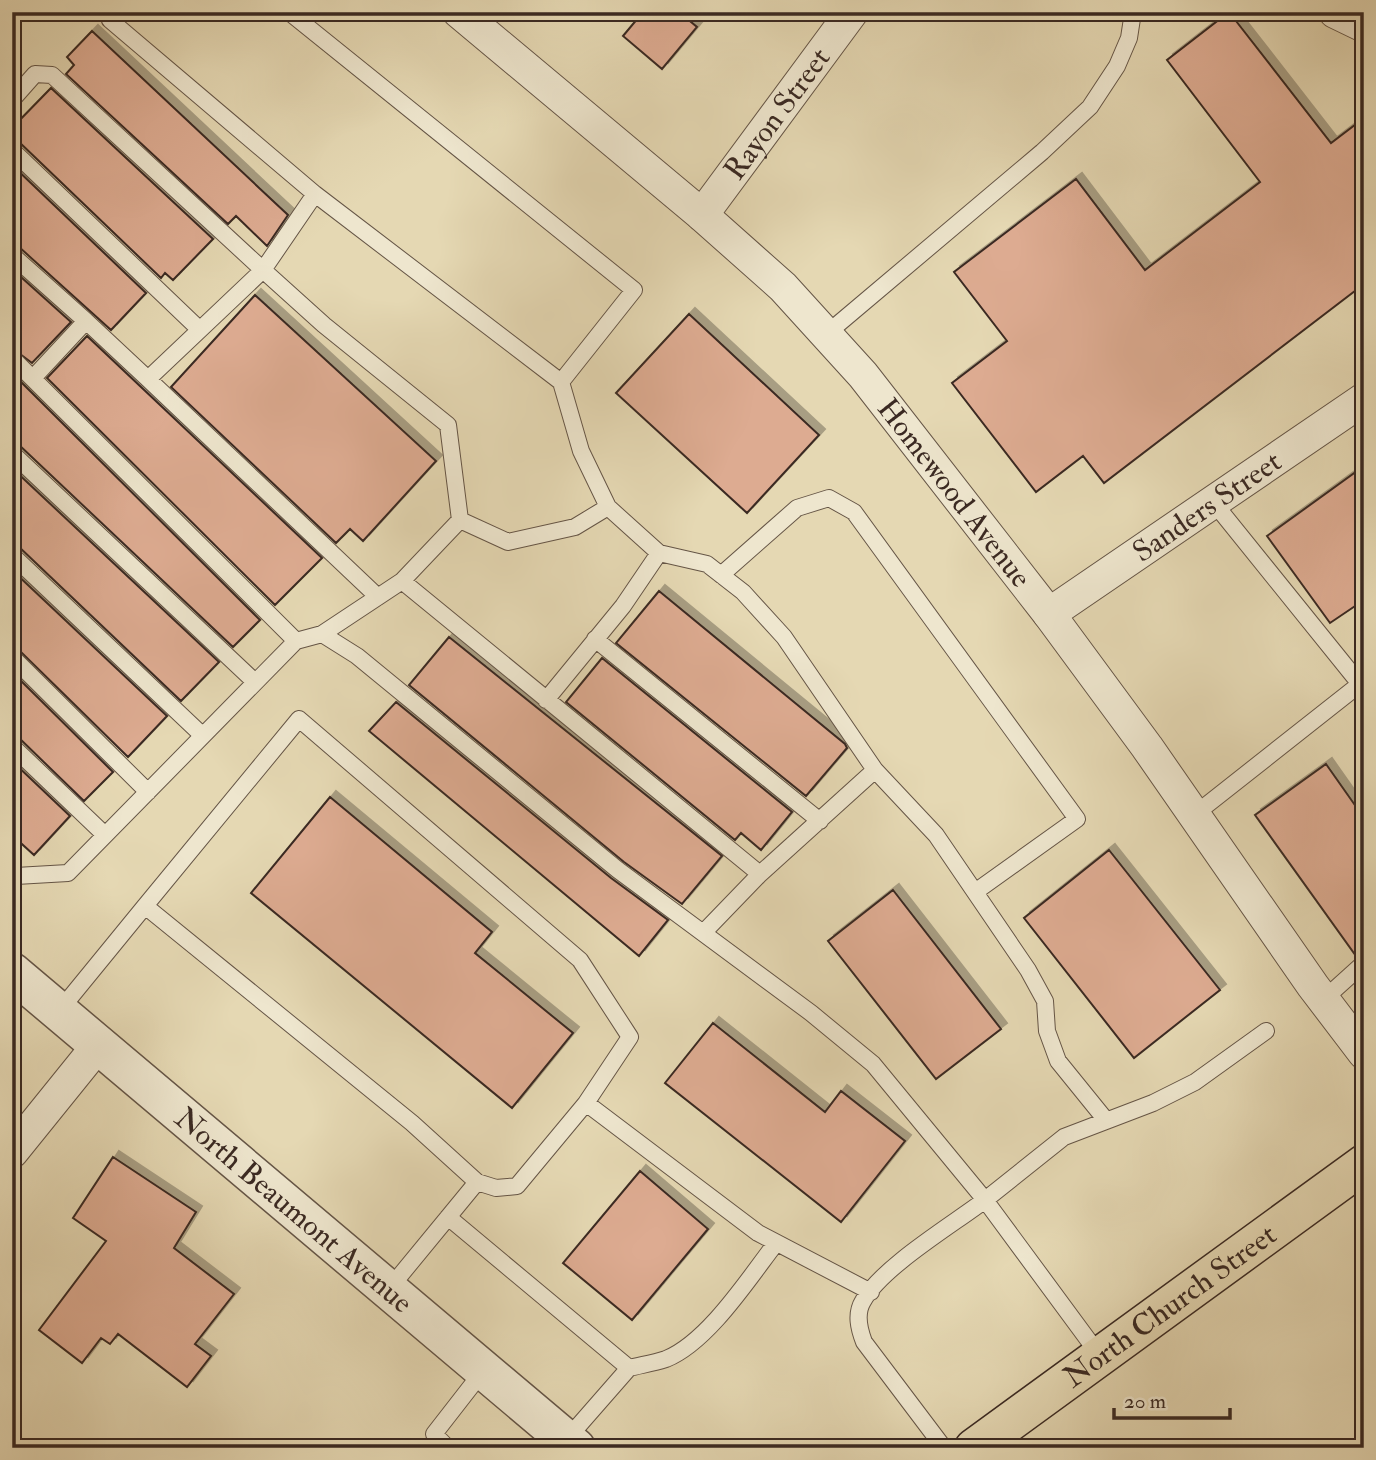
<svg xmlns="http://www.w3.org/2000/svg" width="1376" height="1460" viewBox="0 0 1376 1460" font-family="'IM FELL Double Pica',serif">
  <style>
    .building { fill: #ddab91; stroke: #3a2922; stroke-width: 2; filter: url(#shadow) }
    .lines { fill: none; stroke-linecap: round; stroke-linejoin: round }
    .service-casing { stroke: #655546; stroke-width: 18 }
    .minor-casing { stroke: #655546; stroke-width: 34 }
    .tertiary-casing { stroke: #655546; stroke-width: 41 }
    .primary-casing { stroke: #3a2922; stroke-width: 41 }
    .service { stroke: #eee6ce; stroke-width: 16 }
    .minor { stroke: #eee6ce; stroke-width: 32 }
    .tertiary { stroke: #eee6ce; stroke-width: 38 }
    .primary { stroke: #e5d8b3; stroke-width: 38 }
    .labels { text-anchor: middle; stroke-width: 6; stroke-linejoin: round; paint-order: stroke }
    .street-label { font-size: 30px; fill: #3a2922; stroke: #eee6ce }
  </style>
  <defs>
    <filter id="shadow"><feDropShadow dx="6" dy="-6" stdDeviation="0" flood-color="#0004"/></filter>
  </defs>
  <rect width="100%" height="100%" fill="#e5d8b3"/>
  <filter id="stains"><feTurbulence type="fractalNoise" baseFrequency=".00286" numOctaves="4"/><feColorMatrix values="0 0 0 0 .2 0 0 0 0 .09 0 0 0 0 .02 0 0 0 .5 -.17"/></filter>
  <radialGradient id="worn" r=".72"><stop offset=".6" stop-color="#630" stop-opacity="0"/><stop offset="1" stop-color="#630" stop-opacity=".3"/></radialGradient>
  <path class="building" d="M 643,12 L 679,12 L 697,27 L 662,69 L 623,36 Z
    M 1229,12 L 1331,143 L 1364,118 L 1364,284 L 1104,483 L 1083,456 L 1036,492 L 952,383 L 1007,341 L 954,272 L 1076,179 L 1145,270 L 1260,182 L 1167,60 Z
    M 92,31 L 288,215 L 267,246 L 236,216 L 228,224 L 66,74 L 74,65 L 67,57 Z
    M 51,88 L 213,239 L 173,280 L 165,273 L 161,278 L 19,142 L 12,140 L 12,128 Z
    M 12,165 L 146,293 L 111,330 L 19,247 L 12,245 Z
    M 12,269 L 71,322 L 32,363 L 12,348 Z
    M 255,295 L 436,461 L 363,541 L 350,529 L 336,543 L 171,387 Z
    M 689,314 L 819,435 L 747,513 L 616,393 Z
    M 87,336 L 322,558 L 275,605 L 47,378 Z
    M 12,373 L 260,620 L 233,647 L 19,445 L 12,443 Z
    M 1364,466 L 1364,600 L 1330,623 L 1267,536 Z
    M 12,468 L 219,662 L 181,701 L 19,547 L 12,545 Z
    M 12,570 L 167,716 L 128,757 L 19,650 L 12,647 Z
    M 659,591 L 845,744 L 847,748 L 806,796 L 616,643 Z
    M 449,637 L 722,856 L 682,904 L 624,862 L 409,685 Z
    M 602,658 L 792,812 L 761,850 L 741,833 L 735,840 L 566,702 Z
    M 12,672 L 113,772 L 84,801 L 19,738 L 12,736 Z
    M 396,702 L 611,878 L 668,920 L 639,956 L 369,731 Z
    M 12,761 L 70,816 L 34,855 L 12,835 Z
    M 1326,764 L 1364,818 L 1364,953 L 1356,956 L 1255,815 Z
    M 330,797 L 492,932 L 475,953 L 573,1033 L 512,1108 L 251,893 Z
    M 1109,850 L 1220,990 L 1134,1058 L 1024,918 Z
    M 893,890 L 1001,1029 L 936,1079 L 828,941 Z
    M 713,1023 L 825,1112 L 841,1091 L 905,1141 L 841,1222 L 665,1083 Z
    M 113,1157 L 196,1212 L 174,1248 L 234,1294 L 195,1344 L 211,1356 L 187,1387 L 118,1334 L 110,1344 L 101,1338 L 82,1363 L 39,1330 L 106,1241 L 73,1218 Z
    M 640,1171 L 708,1229 L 632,1320 L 563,1263 Z"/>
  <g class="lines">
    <g class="service-casing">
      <path id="service" d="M 111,12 L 110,20 L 315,194 L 561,382 L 634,290 L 289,12
        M 12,100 L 35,74 L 52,75 L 263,270 L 148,379 L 378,597
        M 12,150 L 199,329
        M 315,194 L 263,270 L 324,325 L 448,425 L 460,520
        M 12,255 L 86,321 L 33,378
        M 86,321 L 148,379
        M 824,336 L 1042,152 L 1090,107 L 1117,66 L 1129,38 L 1133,12
        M 12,358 L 296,641
        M 561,382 L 581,451 L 608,507 L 659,553 L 707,564 L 743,592 L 784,637 L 875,770 L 936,835 L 1028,970 L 1045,1001 L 1047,1031 L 1058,1061 L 1105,1119
        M 12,453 L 255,682
        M 460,520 L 508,542 L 575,527 L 608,507
        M 12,555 L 202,735
        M 721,575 L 797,508 L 829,498 L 854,512 L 1077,819 L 975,892
        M 402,581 L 460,520
        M 322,634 L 402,581 L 760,874 L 703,933
        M 595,639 L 820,821
        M 12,657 L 148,792
        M 546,700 L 623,606 L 659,553
        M 12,746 L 105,835
        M 1194,815 L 1360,684 L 1214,503
        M 12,872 L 16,876 L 68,873 L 296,641 L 322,634 L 357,656 L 618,870 L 811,1013 L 873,1064 L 985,1200 L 1064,1137 L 1153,1103 L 1195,1082 L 1266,1031
        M 760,874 L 875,770
        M 145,906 L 299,719 L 580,960 L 630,1037 L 586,1103
        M 1323,1000 L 1364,963
        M 60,1010 L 145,906 L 412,1123 L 477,1182 L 496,1188 L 517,1186 L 586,1103 L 758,1233 L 871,1292
        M 448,1217 L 629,1368 L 566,1440
        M 389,1289 L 477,1182
        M 629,1368 C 641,1365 654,1363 666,1359 C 708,1342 749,1278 776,1243
        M 448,1448 L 434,1434 L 483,1371
        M 944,1448 L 864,1342 C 859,1329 855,1314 863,1301 C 882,1267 952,1225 985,1200 L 1100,1356"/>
    </g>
    <g class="minor-casing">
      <g id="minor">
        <path id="s1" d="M 459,12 L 702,215 L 783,287 L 863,375 L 1049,614 L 1147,747 L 1313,986 L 1364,1053"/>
        <path d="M 1335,12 L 1364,26"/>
        <path id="s2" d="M 702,215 L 852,12"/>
        <path id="s3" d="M 1049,614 L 1364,399"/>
        <path d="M 12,1152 L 100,1043"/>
      </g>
    </g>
    <g class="tertiary-casing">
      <g id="tertiary">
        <path id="s4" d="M 12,972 L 576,1448"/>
      </g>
    </g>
    <g class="primary-casing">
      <g id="primary">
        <path id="s5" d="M 974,1448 L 1364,1164"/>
      </g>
    </g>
    <use href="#service" class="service"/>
    <use href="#minor" class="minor"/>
    <use href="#tertiary" class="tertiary"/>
    <use href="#primary" class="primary"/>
  </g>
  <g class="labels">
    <g class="street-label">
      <text dy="10" stroke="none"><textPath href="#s2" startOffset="126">Rayon Street</textPath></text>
      <text dy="10" stroke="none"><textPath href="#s1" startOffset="693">Homewood Avenue</textPath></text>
      <text dy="10" stroke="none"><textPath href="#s3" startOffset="191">Sanders Street</textPath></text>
      <text dy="10" stroke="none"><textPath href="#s4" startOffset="369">North Beaumont Avenue</textPath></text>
      <text dy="10" stroke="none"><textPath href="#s5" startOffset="242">North Church Street</textPath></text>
    </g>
  </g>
  <rect width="1376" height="1460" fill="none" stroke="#e5d8b3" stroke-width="42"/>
  <rect x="14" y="14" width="1348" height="1432" fill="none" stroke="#3a2922" stroke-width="3.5"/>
  <rect x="21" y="21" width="1334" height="1418" fill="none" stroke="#3a2922" stroke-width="2"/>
  <path d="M1114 1408v10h116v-10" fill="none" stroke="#3a2922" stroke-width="3.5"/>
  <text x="1124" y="1408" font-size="21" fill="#3a2922" stroke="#eee6ce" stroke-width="5" paint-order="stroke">20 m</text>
  <rect width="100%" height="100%" filter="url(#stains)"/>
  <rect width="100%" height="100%" fill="url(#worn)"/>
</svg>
